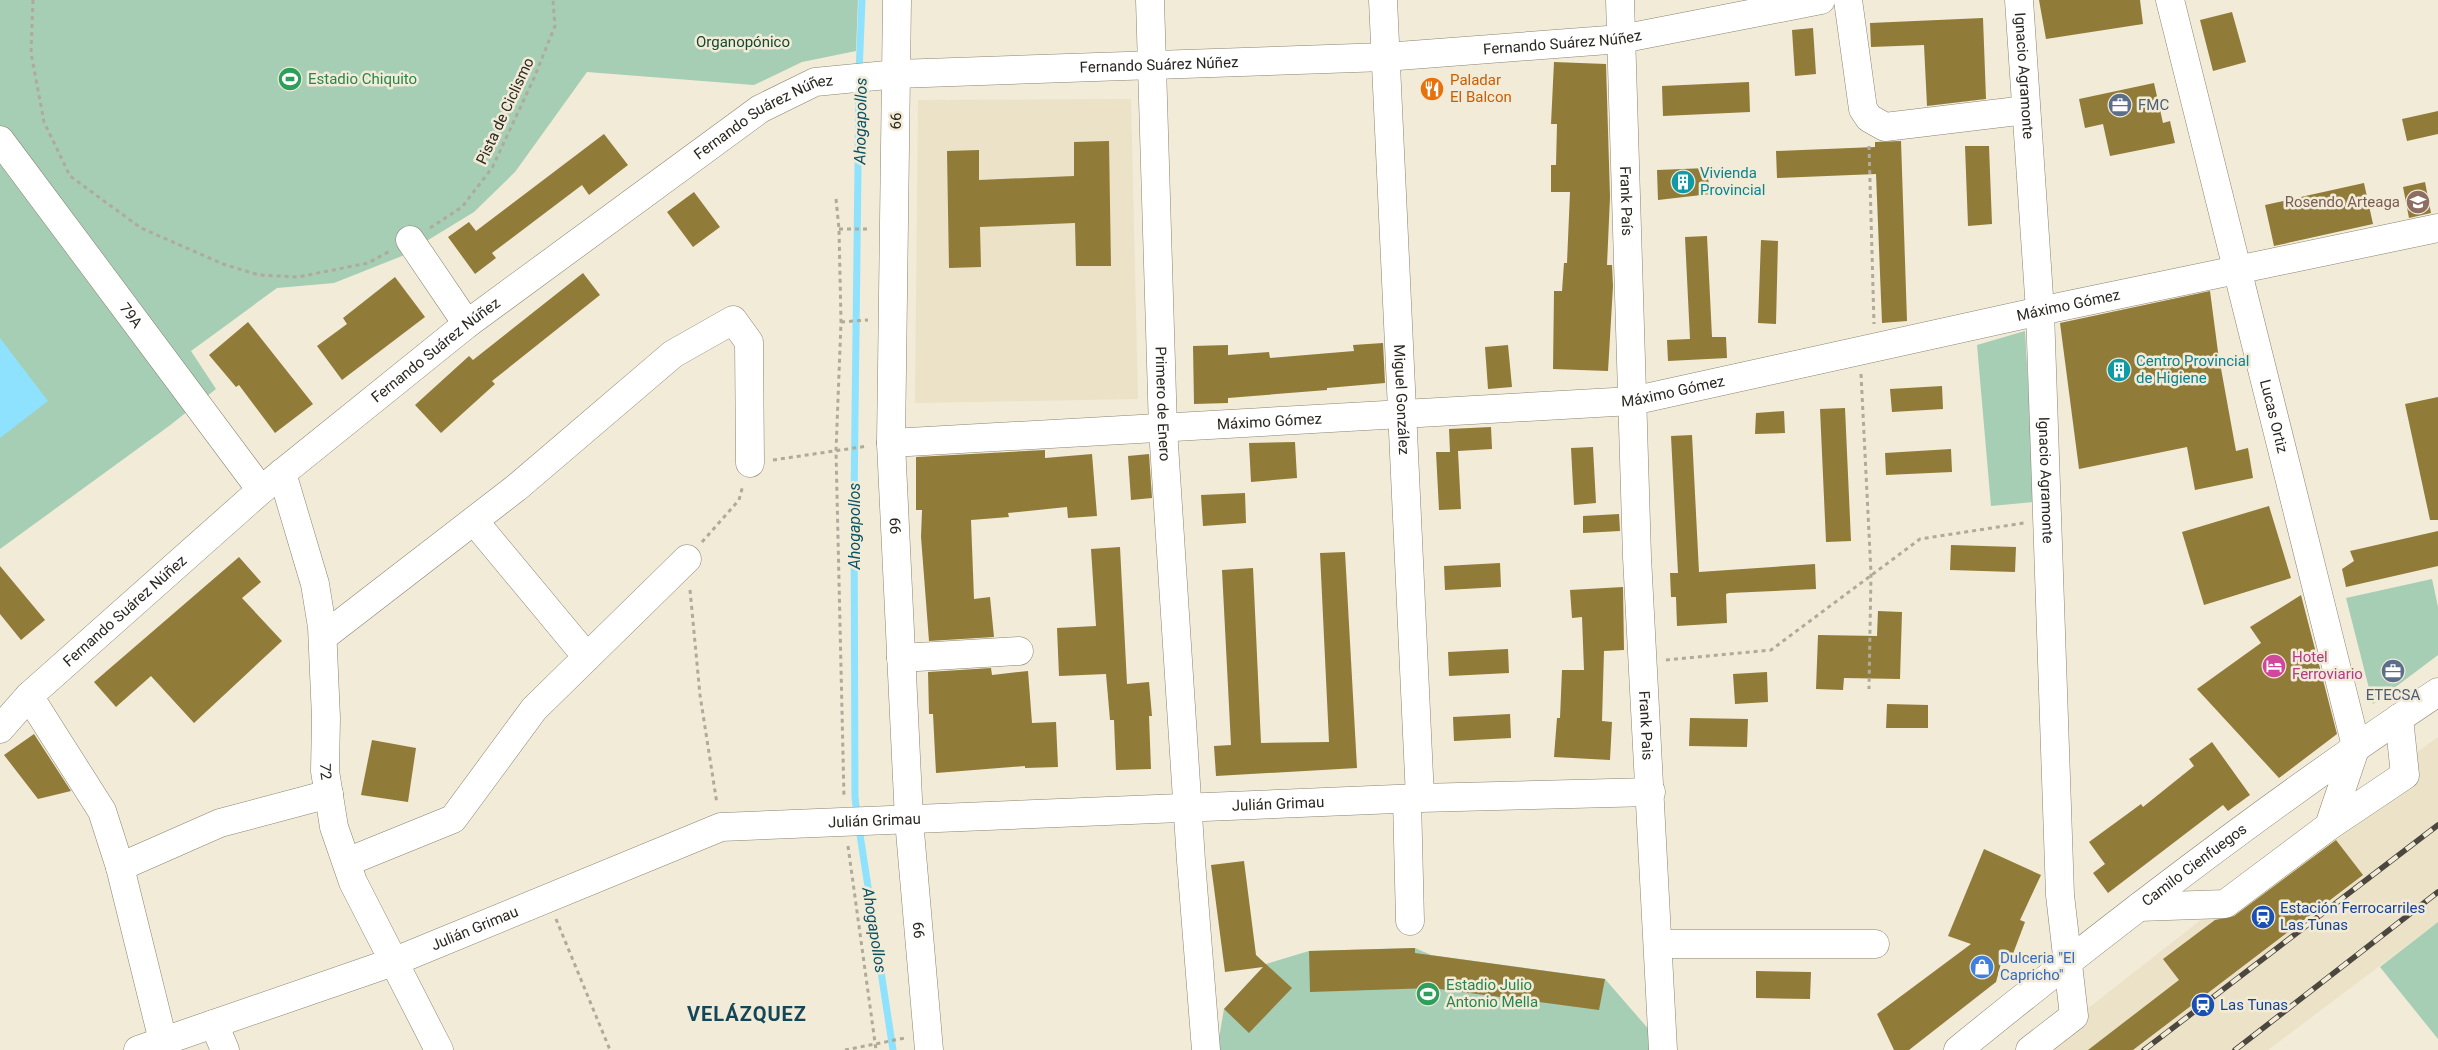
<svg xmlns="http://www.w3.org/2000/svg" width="2438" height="1050" viewBox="0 0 2438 1050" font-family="Roboto,sans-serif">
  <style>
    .built { fill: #ebe2c7 }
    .green { fill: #a5ceb4 }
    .water { fill: #8ee2fd }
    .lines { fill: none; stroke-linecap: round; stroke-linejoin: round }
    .stream { stroke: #8ee2fd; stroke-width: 7 }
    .building { fill: #917b39 }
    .minor-casing { stroke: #898371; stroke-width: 29 }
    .major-casing { stroke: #898371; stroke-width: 29 }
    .path { stroke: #b0aa9b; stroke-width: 3; stroke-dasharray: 4 4; stroke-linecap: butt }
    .minor { stroke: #fff; stroke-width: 28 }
    .major { stroke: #fff; stroke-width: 28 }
    .rail-casing { stroke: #4b473e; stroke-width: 5.5 }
    .rail { stroke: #f2ebd8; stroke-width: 4; stroke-dasharray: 11; stroke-linecap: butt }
    .labels { text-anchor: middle; stroke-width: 5; stroke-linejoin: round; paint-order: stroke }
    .park-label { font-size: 15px; fill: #15492f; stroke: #f2ebd8 }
    .street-label { font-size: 15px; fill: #2b2821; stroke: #f2ebd8 }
    .leisure-label { font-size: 15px; fill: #27864d; stroke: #f2ebd8; text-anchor: start }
    .food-label { font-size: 15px; fill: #c56008; stroke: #f2ebd8; text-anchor: start }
    .service-label { font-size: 15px; fill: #4e5e75; stroke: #f2ebd8; text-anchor: start }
    .culture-label { font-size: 15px; fill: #0d838f; stroke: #f2ebd8; text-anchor: start }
    .education-label { font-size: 15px; fill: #785e54; stroke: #f2ebd8; text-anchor: end }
    .hotel-label { font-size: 15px; fill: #b23c85; stroke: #f2ebd8; text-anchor: start }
    .transit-label { font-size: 15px; fill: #164399; stroke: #f2ebd8; text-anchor: start }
    .shop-label { font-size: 15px; fill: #366cbe; stroke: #f2ebd8; text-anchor: start }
    .water-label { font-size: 16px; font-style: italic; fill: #095365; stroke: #f2ebd8 }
    .district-label { font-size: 20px; font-weight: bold; letter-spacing: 1px; fill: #134757; stroke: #f2ebd8 }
  </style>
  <rect width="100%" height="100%" fill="#f2ebd8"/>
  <path class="built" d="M 1131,99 L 1138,399 L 915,403 L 918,100 Z
    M 2438,737 L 2438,922 L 2268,1050 L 2035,1050 L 2379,780 Z"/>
  <path class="green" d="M 0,0 L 858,0 L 856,51 L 802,62 L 754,85 L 587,72 L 515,172 L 474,212 L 402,256 L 334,283 L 277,288 L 191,351 L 216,389 L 169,426 L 0,549 Z
    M 2025,331 L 2035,502 L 1991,506 L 1977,345 Z
    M 2432,579 L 2438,607 L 2438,655 L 2373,704 L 2346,598 Z
    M 2438,922 L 2438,1039 L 2380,967 Z
    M 1415,948 L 1431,955 L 1605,979 L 1658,1040 L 1658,1050 L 1217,1050 L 1224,1009 L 1266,964 L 1309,951 Z"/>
  <path class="water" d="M 0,338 L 48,401 L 0,438 Z"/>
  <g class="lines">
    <path class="stream" d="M 859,73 L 862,0
      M 857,815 L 855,797 L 854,502 L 859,83
      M 859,828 L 893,1050"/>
  </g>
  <path class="building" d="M 2039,0 L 2140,0 L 2143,24 L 2046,39 Z
    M 2232,12 L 2246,62 L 2213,71 L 2200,20 Z
    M 1983,18 L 1986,99 L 1927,106 L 1924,45 L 1871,47 L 1870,23 Z
    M 1813,28 L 1816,74 L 1795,76 L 1792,30 Z
    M 1554,62 L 1606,64 L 1610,197 L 1607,265 L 1612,265 L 1613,286 L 1608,371 L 1553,369 L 1554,291 L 1562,291 L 1564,263 L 1567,263 L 1570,192 L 1551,192 L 1551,165 L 1556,165 L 1557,124 L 1551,124 Z
    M 1749,82 L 1750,112 L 1663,116 L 1662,86 Z
    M 2154,83 L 2163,123 L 2170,121 L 2175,143 L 2110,156 L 2103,124 L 2085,128 L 2079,99 Z
    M 2438,111 L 2438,134 L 2407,141 L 2402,119 Z
    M 604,134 L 628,165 L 589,195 L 582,185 L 492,253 L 496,258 L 475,274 L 448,237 L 469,222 L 476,231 Z
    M 1109,141 L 1111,266 L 1076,266 L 1075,223 L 980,227 L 981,267 L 949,268 L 947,151 L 979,150 L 979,180 L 1074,176 L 1074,142 Z
    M 1901,141 L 1907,321 L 1882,323 L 1876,174 L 1777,178 L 1776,151 L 1875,147 L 1875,142 Z
    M 1965,146 L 1989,146 L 1992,224 L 1968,226 Z
    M 1707,168 L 1710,194 L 1658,200 L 1657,170 Z
    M 2425,182 L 2431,213 L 2409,218 L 2403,187 Z
    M 2364,183 L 2373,224 L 2274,246 L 2265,205 Z
    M 694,192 L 720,227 L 693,247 L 667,212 Z
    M 1707,236 L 1712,337 L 1726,337 L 1727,358 L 1668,361 L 1667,340 L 1690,339 L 1685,237 Z
    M 1761,240 L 1778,241 L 1776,324 L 1758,323 Z
    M 583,273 L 600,295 L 492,381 L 495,384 L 441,433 L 415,405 L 469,356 L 473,360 Z
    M 395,277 L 425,317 L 342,380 L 317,346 L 347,324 L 343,318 Z
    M 2210,291 L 2218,352 L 2236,451 L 2248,448 L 2253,478 L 2195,490 L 2187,447 L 2079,469 L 2060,323 Z
    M 248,322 L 313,404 L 275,433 L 239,385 L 236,387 L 209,355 Z
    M 1383,343 L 1385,383 L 1327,388 L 1327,390 L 1228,398 L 1228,403 L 1194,404 L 1193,346 L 1228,345 L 1228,355 L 1269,352 L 1270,358 L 1354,351 L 1353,345 Z
    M 1508,345 L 1512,387 L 1488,389 L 1485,347 Z
    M 1942,386 L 1943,409 L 1892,412 L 1890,389 Z
    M 2438,397 L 2438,520 L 2430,520 L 2405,404 Z
    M 1845,408 L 1851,541 L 1826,542 L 1820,409 Z
    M 1784,411 L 1785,433 L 1755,434 L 1756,413 Z
    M 1491,427 L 1492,449 L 1458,451 L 1461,509 L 1439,510 L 1436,452 L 1450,452 L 1449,429 Z
    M 1692,435 L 1699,572 L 1815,564 L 1816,589 L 1729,593 L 1726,594 L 1727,623 L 1677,626 L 1676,597 L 1671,597 L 1670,573 L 1678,573 L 1671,436 Z
    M 1295,442 L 1297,478 L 1251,482 L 1249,443 Z
    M 1593,447 L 1596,503 L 1574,505 L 1571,448 Z
    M 1951,449 L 1952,472 L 1886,475 L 1885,453 Z
    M 1045,450 L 1045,458 L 1092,454 L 1097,516 L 1068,518 L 1067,507 L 1008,513 L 1009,517 L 971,520 L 974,599 L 990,597 L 994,637 L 929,641 L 921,537 L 922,510 L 916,510 L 916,457 Z
    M 1149,454 L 1152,498 L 1131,500 L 1128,456 Z
    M 1245,493 L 1246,523 L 1203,526 L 1201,495 Z
    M 2269,506 L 2291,578 L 2204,605 L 2182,532 Z
    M 1619,514 L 1620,531 L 1583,533 L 1583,516 Z
    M 2438,531 L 2438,566 L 2346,587 L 2342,569 L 2354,561 L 2350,551 Z
    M 1951,545 L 2016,547 L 2015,572 L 1950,570 Z
    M 1120,547 L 1127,684 L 1149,682 L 1152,716 L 1149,716 L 1151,769 L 1116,770 L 1114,720 L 1110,720 L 1106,674 L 1059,676 L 1057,628 L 1096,626 L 1091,549 Z
    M 1345,552 L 1357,768 L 1216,776 L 1214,746 L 1231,745 L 1222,570 L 1253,568 L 1261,743 L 1329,742 L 1320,553 Z
    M 239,557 L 261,582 L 242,598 L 282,641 L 194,723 L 151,676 L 116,707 L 94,682 Z
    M 1500,563 L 1501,587 L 1445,590 L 1444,566 Z
    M 0,566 L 45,620 L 21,640 L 0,614 Z
    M 1623,587 L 1624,650 L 1604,651 L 1602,721 L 1612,722 L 1610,760 L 1554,757 L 1557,718 L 1560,718 L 1562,670 L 1584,670 L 1582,617 L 1572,618 L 1570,590 Z
    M 2301,595 L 2337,734 L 2279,778 L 2197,689 L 2261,643 L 2250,627 Z
    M 1878,611 L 1902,612 L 1900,679 L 1844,678 L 1843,690 L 1816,689 L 1818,635 L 1877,636 Z
    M 1508,649 L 1509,673 L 1449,676 L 1448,652 Z
    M 991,668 L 992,675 L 1028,671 L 1032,723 L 1056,722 L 1058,767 L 1025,768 L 1025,766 L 936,773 L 933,714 L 929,714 L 928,672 Z
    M 1767,672 L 1768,702 L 1735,704 L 1733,674 Z
    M 1887,704 L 1928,705 L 1928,728 L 1886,728 Z
    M 1510,714 L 1511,738 L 1454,741 L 1453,717 Z
    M 1690,718 L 1748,719 L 1747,747 L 1689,746 Z
    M 34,734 L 71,791 L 38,799 L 4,755 Z
    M 372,740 L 416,748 L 408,802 L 361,795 Z
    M 2212,742 L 2250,795 L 2228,811 L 2223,805 L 2108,893 L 2093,873 L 2105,864 L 2089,842 L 2141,804 L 2143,807 L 2194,766 L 2189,759 Z
    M 2336,840 L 2363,875 L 2133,1050 L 2088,1050 L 2179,980 L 2163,959 L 2215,920 L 2234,916 Z
    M 1984,849 L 2041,875 L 2020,920 L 2025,922 L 2011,959 L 2003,956 L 1996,982 L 1909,1050 L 1894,1050 L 1877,1014 L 1971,944 L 1948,936 Z
    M 1244,861 L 1256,955 L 1292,988 L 1249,1033 L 1224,1009 L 1263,967 L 1225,972 L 1211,865 Z
    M 1415,948 L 1415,953 L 1605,979 L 1599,1010 L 1432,988 L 1310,992 L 1309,951 Z
    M 1756,971 L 1811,972 L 1810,999 L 1756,998 Z"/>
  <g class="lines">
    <g class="minor-casing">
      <g id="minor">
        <path id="s1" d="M 897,0 L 891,443 L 909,820 L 929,1050"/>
        <path id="s2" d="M 1150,0 L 1163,429 L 1191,861 L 1206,1050"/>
        <path id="s3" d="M 1383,0 L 1420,798"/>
        <path d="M 1848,0 L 1863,109 L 1869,118 L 1885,127 L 2026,110"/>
        <path id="s4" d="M 2019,0 L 2040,311 L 2060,895 L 2074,1016 L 2030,1050"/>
        <path id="s5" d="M 0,140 L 261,490"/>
        <path d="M 410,240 L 467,324"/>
        <path id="s6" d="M 891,443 L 1632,401 L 2040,311 L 2438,228"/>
        <path id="s7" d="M 282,473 L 315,584 L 322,627 L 326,718 L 325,771 L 334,827 L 353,882 L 439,1050"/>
        <path d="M 474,521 L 587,657"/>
        <path d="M 323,637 L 516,488 L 673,354 L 733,320 L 749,342 L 750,463"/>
        <path d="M 901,658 L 1019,651"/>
        <path d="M 29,696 L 102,811 L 120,867 L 163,1041"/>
        <path id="s8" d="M 0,729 L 29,696 L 261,490 L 467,324 L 760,109 L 815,82 L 897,74 L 1385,57 L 1621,39 L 1821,0"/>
        <path d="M 1407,799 L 1410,921"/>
        <path d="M 2329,826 L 2405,775 L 2399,718"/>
        <path d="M 347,862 L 453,819 L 534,709 L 687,559"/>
        <path d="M 120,867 L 220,823 L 329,794"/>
        <path d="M 2139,907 L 2225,904 L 2329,826 L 2356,746"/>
        <path d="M 1658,944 L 1875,944"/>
        <path d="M 214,1024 L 225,1050"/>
        <path id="s9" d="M 138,1050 L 393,962 L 721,827 L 1420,798 L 1651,792"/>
      </g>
    </g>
    <g class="major-casing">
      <g id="major">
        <path id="s10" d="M 1620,0 L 1637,557 L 1663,1050"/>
        <path id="s11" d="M 2170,0 L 2356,746"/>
        <path id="s12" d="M 1958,1050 C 2113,924 2272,802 2438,692"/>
      </g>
    </g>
    <path class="path" d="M 33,0 L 31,53 L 44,122 L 70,176 L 141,228 L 223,264 L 259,275 L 298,277 L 368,263 L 390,251
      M 1869,146 L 1874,324
      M 836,199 L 839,229 L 841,322 L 836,451 L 844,798
      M 430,228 L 462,207 L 492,168 L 534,78 L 555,26 L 553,0
      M 839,229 L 870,229
      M 841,322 L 868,320
      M 1861,374 L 1871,573 L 1869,689
      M 773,460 L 868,446
      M 702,542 L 739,500 L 743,485
      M 690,590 L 700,695 L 717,804
      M 1666,660 L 1771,650 L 1920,539 L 2024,523
      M 848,846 L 876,1050
      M 556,919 L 610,1050
      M 845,1050 L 905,1038"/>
    <use href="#minor" class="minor"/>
    <use href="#major" class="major"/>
    <g class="rail-casing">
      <path id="rail" d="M 2144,1050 L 2438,825
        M 2235,1050 L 2438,892"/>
    </g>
    <use href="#rail" class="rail"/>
  </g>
  <defs>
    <g id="stadium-disc" transform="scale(1.25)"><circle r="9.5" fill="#2e9e5b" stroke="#f2ebd8"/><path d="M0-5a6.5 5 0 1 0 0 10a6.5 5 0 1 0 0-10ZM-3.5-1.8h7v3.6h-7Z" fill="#fff"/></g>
    <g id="restaurant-disc" transform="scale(1.25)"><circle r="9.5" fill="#e8710a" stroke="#f2ebd8"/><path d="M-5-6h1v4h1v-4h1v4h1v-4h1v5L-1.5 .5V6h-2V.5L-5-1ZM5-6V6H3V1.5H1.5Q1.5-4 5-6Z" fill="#fff"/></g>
    <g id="office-disc" transform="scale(1.25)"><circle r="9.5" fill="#5c6f8a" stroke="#f2ebd8"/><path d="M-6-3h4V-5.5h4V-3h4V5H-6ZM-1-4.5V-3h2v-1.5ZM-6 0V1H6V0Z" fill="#fff"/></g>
    <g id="building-disc" transform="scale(1.25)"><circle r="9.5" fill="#0f9aa8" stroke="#f2ebd8"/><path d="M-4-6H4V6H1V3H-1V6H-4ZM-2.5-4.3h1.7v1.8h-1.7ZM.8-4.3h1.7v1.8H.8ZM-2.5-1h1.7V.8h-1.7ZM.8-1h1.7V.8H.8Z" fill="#fff"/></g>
    <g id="school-disc" transform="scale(1.25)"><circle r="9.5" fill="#8d6e63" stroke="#f2ebd8"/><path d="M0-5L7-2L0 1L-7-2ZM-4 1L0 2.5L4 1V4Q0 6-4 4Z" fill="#fff"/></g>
    <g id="hotel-disc" transform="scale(1.25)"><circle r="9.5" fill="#d1479c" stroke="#f2ebd8"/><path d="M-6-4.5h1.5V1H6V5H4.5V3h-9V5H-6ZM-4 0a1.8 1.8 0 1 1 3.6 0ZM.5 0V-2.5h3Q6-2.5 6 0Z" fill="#fff"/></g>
    <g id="station-disc" transform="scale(1.25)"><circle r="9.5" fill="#1a4fb4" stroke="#f2ebd8"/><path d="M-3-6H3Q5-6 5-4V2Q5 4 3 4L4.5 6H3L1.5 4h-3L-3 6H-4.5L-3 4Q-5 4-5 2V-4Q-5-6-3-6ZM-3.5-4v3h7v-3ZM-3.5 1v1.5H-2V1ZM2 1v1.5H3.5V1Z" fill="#fff"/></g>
    <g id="shop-disc" transform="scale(1.25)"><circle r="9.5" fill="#3f7fe0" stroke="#f2ebd8"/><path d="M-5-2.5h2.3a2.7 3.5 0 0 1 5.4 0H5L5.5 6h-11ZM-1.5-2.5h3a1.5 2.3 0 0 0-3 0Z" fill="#fff"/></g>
  </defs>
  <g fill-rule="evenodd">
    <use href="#stadium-disc" x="290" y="79"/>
    <use href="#restaurant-disc" x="1432" y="89"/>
    <use href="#office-disc" x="2120" y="105"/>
    <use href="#building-disc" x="1683" y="182"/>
    <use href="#school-disc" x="2418" y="202"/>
    <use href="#building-disc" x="2119" y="370"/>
    <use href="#hotel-disc" x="2274" y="666"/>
    <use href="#office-disc" x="2393" y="671"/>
    <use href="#station-disc" x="2263" y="917"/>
    <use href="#shop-disc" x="1982" y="967"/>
    <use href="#stadium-disc" x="1428" y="994"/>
    <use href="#station-disc" x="2203" y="1005"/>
  </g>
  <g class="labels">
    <g class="park-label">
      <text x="743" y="47">Organopónico</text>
    </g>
    <g class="street-label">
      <text dy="5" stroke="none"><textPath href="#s8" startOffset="1792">Fernando Suárez Núñez</textPath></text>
      <text dy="5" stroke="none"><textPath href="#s8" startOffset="1388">Fernando Suárez Núñez</textPath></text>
      <text dy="5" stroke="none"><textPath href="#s4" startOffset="76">Ignacio Agramonte</textPath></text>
      <text transform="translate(505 111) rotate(-65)" y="5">Pista de Ciclismo</text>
      <text dy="5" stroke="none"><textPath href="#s8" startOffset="982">Fernando Suárez Núñez</textPath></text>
      <text transform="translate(896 121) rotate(-89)" y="5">66</text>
      <text dy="5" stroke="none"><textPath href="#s10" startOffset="201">Frank País</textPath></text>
      <text dy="5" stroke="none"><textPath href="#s6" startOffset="1189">Máximo Gómez</textPath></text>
      <text dy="5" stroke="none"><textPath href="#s5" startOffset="219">79A</textPath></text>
      <text dy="5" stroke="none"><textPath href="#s8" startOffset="578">Fernando Suárez Núñez</textPath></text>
      <text dy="5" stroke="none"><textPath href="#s6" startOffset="784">Máximo Gómez</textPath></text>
      <text dy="5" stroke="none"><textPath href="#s3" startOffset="400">Miguel González</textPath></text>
      <text dy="5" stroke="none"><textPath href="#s2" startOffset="404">Primero de Enero</textPath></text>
      <text dy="5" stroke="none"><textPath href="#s11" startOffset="429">Lucas Ortiz</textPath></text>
      <text dy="5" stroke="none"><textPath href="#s6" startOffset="379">Máximo Gómez</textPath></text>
      <text dy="5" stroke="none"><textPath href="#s4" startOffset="481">Ignacio Agramonte</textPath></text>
      <text dy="5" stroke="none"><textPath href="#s1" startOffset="526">66</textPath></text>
      <text dy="5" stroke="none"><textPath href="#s8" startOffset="172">Fernando Suárez Núñez</textPath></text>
      <text dy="5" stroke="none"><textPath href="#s10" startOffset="726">Frank Pais</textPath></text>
      <text dy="5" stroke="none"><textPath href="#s7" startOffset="304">72</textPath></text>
      <text dy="5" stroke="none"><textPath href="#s9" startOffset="1182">Julián Grimau</textPath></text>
      <text dy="5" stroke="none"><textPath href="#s9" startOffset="778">Julián Grimau</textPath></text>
      <text dy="5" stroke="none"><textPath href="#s12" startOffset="300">Camilo Cienfuegos</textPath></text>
      <text dy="5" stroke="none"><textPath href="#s9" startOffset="358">Julián Grimau</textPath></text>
      <text dy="5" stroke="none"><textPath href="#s1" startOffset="931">66</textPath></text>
    </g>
    <g class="leisure-label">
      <text x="308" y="84">Estadio Chiquito</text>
      <text x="1446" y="990">Estadio Julio<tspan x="1446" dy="17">Antonio Mella</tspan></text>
    </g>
    <g class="food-label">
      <text x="1450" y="85">Paladar<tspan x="1450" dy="17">El Balcon</tspan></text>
    </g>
    <g class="service-label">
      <text x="2138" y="110">FMC</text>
      <text x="2393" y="700" text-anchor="middle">ETECSA</text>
    </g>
    <g class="culture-label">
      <text x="1700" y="178">Vivienda<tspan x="1700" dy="17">Provincial</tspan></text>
      <text x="2136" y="366">Centro Provincial<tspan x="2136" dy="17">de Higiene</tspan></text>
    </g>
    <g class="education-label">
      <text x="2400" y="207">Rosendo Arteaga</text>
    </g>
    <g class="hotel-label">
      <text x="2292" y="662">Hotel<tspan x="2292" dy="17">Ferroviario</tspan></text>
    </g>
    <g class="transit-label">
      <text x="2280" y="913">Estación Ferrocarriles<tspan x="2280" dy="17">Las Tunas</tspan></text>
      <text x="2220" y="1010">Las Tunas</text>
    </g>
    <g class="shop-label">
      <text x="2000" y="963">Dulceria "El<tspan x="2000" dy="17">Capricho"</tspan></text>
    </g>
    <g class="water-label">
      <text transform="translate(860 121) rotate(-89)" y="6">Ahogapollos</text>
      <text transform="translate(854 526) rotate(-90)" y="6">Ahogapollos</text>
      <text transform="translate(875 930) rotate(81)" y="6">Ahogapollos</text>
    </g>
    <g class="district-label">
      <text x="747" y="1021">VELÁZQUEZ</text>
    </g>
  </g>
</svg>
